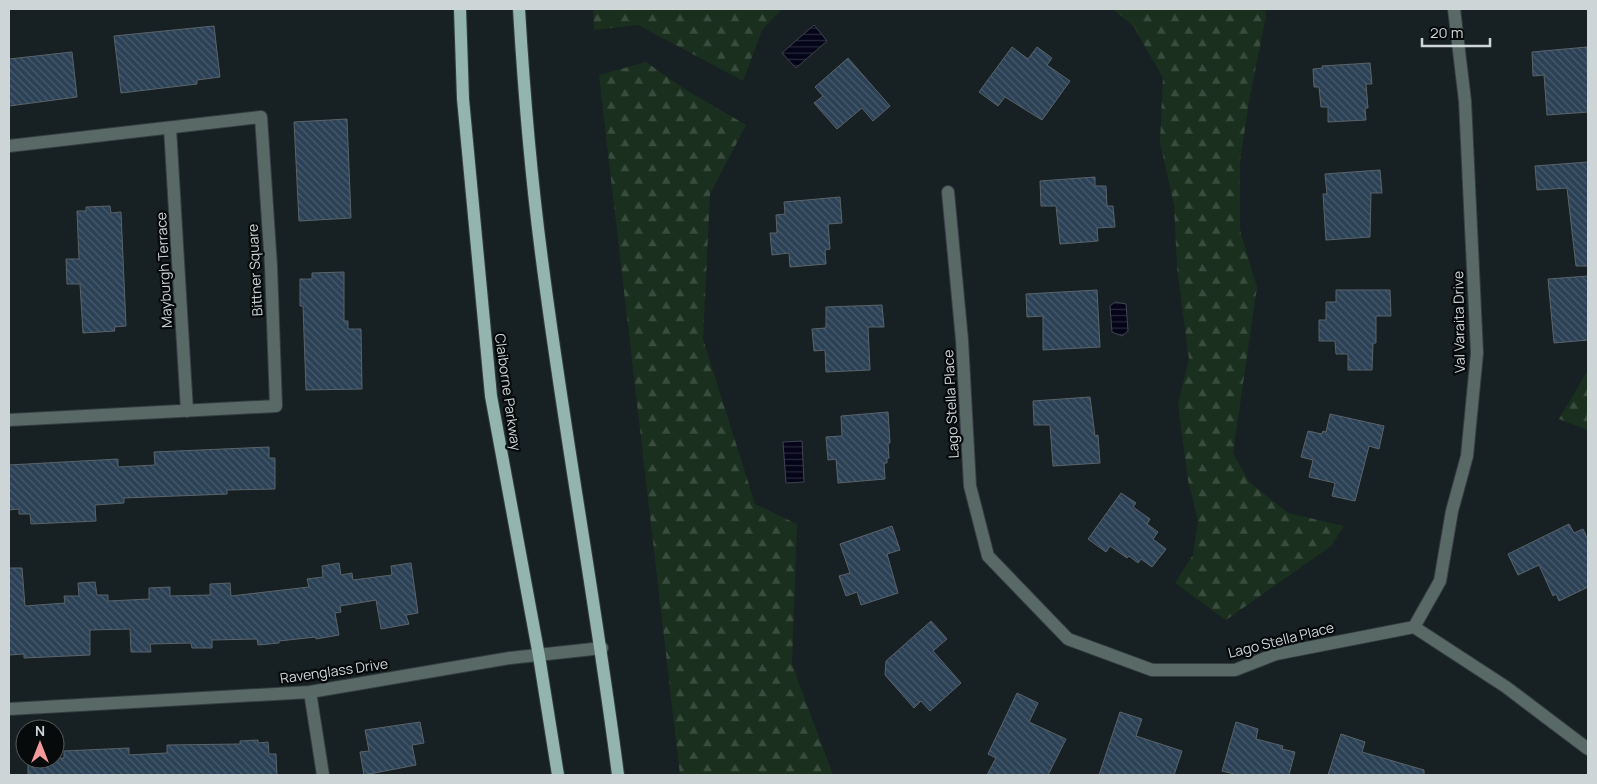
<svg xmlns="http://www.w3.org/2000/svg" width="1597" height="784" viewBox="0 0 1597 784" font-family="Manrope,sans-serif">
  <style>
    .forest { fill: url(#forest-firs) }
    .water { fill: url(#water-rules); stroke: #414351 }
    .building { fill: url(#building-back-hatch); stroke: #5b636a }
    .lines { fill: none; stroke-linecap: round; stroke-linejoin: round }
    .minor-casing { stroke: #343e41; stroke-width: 14 }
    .major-casing { stroke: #343e41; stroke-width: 14 }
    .minor { stroke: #596966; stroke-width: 12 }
    .major { stroke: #93b5ae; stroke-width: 12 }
    .labels { text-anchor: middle; stroke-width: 4.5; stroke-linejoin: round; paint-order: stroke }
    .street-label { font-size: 14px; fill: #ced5d7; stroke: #060a0b }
  </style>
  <defs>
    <pattern id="forest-firs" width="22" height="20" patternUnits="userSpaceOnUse" patternTransform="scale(1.25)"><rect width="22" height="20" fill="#1a2f1d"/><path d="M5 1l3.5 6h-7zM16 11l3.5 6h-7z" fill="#3a4c3d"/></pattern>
    <pattern id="water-rules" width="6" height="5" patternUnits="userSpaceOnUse" patternTransform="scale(1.25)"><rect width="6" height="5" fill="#050418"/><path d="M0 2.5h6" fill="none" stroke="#282839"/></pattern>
    <pattern id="building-back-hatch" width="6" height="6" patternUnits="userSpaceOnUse" patternTransform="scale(1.25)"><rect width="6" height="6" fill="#2b4155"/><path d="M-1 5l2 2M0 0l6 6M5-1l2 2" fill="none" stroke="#495c6d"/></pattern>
  </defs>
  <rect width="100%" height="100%" fill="#172124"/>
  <path class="forest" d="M 593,9 L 782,9 L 762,30 L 743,81 L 638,25 L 594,30 Z
    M 1113,9 L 1265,9 L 1266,16 L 1249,101 L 1240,161 L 1240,230 L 1257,287 L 1233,453 L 1249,482 L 1288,513 L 1344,526 L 1331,546 L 1226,620 L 1175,583 L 1193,555 L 1198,521 L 1188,480 L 1178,404 L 1189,359 L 1177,267 L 1174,205 L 1160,142 L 1163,78 L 1134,27 Z
    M 646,62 L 683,88 L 746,125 L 710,194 L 703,339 L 755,504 L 797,524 L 792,664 L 833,775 L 680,775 L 599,75 Z
    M 1588,370 L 1588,430 L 1559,419 Z"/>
  <path class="water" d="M 814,25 L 827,41 L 796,68 L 782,53 Z
    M 1115,302 L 1126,304 L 1128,331 L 1122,336 L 1112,332 L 1110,306 Z
    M 802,441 L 804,482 L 786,483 L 783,442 Z"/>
  <path class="building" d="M 214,26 L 220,77 L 197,80 L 197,84 L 121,93 L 114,36 Z
    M 1012,47 L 1028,59 L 1037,47 L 1052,58 L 1047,65 L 1070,81 L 1042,120 L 1005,97 L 998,106 L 979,92 Z
    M 1587,47 L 1588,112 L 1547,115 L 1544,75 L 1533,76 L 1532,52 Z
    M 72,52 L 77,97 L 9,106 L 9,59 Z
    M 848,58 L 890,106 L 873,121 L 862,108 L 837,129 L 814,103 L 823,96 L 815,87 Z
    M 1370,63 L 1372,84 L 1366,84 L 1368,108 L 1365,108 L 1366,120 L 1328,122 L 1328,107 L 1321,107 L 1319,87 L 1314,87 L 1313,69 L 1323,68 L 1322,66 Z
    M 347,119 L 351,218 L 299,221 L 294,122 Z
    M 1588,162 L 1588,266 L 1576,266 L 1567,188 L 1537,190 L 1535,166 Z
    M 1380,170 L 1382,193 L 1371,193 L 1370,237 L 1326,240 L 1323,194 L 1327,194 L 1325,174 Z
    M 1095,177 L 1095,186 L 1106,186 L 1107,206 L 1113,206 L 1115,227 L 1097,228 L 1098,241 L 1060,244 L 1056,206 L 1041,206 L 1040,181 Z
    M 840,197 L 842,223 L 828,224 L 830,249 L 825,250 L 826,264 L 790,267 L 789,253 L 772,255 L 770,233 L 777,233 L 776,215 L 785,214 L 784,202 Z
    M 110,206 L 111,213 L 121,212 L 126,326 L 114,327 L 115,331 L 83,333 L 80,284 L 67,284 L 66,259 L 79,259 L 77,211 L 86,211 L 86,207 Z
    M 344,272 L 344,321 L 348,321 L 348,329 L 361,329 L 362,389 L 306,390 L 303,306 L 300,306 L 300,279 L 312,279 L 312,273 Z
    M 1588,276 L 1588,340 L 1554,343 L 1548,279 Z
    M 1097,290 L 1100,347 L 1043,350 L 1043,316 L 1027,317 L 1026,294 Z
    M 1336,290 L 1390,290 L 1391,316 L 1376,316 L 1376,343 L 1373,343 L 1372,370 L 1348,370 L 1348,354 L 1336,354 L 1335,341 L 1319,341 L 1319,320 L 1326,320 L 1326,302 L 1336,302 Z
    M 882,305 L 884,327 L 868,327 L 870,370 L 826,372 L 825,350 L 814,351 L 812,329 L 826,328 L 826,307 Z
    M 1090,397 L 1095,436 L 1098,435 L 1100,463 L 1053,466 L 1050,425 L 1034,425 L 1033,401 Z
    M 888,412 L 890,443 L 888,443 L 889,458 L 887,458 L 887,463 L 884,463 L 885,479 L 838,483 L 836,459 L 828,460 L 826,437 L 842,436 L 841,416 Z
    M 1330,414 L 1384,426 L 1379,449 L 1369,446 L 1355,501 L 1332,496 L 1335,483 L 1309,477 L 1313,460 L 1301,457 L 1308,431 L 1322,434 L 1323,431 L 1326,432 Z
    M 269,447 L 269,458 L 275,458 L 275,489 L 227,490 L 227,494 L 124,498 L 124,503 L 95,505 L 96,521 L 31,524 L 30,514 L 19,514 L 19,509 L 9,510 L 9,465 L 118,459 L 118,467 L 155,465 L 154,452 Z
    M 1121,493 L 1136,503 L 1133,507 L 1150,519 L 1147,524 L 1158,532 L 1153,539 L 1166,549 L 1152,567 L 1141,559 L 1138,563 L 1129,556 L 1127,558 L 1110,546 L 1106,552 L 1088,539 Z
    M 1569,524 L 1574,533 L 1583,529 L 1588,540 L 1588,587 L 1559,601 L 1556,594 L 1553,596 L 1539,565 L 1518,575 L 1508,554 Z
    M 892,526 L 900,550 L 887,554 L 898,593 L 861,605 L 857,592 L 846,596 L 839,576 L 850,573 L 840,544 Z
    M 339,563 L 341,575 L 352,573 L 353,580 L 392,575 L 391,566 L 411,563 L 418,613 L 406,615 L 409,624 L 381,629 L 376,600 L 340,606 L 341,612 L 335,613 L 339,635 L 316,639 L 316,637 L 279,641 L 279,643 L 258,645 L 257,639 L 212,640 L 212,648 L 192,648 L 191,643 L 150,644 L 151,652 L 131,652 L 130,629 L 90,630 L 90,655 L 24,658 L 24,654 L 9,655 L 9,568 L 22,568 L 25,606 L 65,603 L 64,596 L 79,596 L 78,583 L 95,582 L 97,595 L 108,595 L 108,601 L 149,599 L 149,588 L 170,587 L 170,596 L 210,595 L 210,584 L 230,583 L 231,596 L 309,587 L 307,579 L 323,577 L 322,566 Z
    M 931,621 L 947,639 L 933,651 L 961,683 L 930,711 L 921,701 L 914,708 L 885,675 L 886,661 Z
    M 1017,693 L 1038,703 L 1029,722 L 1066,739 L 1048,775 L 987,775 L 996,758 L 988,754 Z
    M 1120,712 L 1142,719 L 1136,736 L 1182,751 L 1174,775 L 1099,775 Z
    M 420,722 L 424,743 L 412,745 L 416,765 L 364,775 L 360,752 L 369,751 L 365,730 Z
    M 1236,722 L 1258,729 L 1256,739 L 1283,746 L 1282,749 L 1295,752 L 1289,775 L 1238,775 L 1222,771 Z
    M 1341,734 L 1365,742 L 1362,752 L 1424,770 L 1424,775 L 1328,775 Z
    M 258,740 L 258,743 L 268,742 L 269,754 L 276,754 L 277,775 L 28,775 L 28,760 L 64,758 L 64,751 L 129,748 L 129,755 L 167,753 L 167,745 L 240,744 L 240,741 Z"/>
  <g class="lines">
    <g class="minor-casing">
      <path id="minor" d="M 170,128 L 187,411
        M 9,146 L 261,117 L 271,266 L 276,406 L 9,420
        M 948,192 L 962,340 L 970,486 L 988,556 L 1068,639 L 1152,670 L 1235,670 L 1276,654 L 1414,627 L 1506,687 L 1588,749
        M 1414,627 L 1440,581 L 1452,511 L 1467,456 L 1477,353 L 1465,101 L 1454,9
        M 310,692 L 323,775
        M 9,709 L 310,692 L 510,658 L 602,648"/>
    </g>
    <g class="major-casing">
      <path id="major" d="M 460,9 L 463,99 L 491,396 L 539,656 L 558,775
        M 519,9 C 524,93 531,177 542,260 C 564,432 596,603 618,775"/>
    </g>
    <use href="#minor" class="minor"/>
    <use href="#major" class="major"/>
  </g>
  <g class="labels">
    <g class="street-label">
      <text transform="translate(164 270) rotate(-93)" y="5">Mayburgh Terrace</text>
      <text transform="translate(255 270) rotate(-93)" y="5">Bittner Square</text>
      <text transform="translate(1459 322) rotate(-91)" y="5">Val Varaita Drive</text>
      <text transform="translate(508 392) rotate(82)" y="5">Claiborne Parkway</text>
      <text transform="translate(951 404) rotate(-93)" y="5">Lago Stella Place</text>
      <text transform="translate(1281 640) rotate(-14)" y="5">Lago Stella Place</text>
      <text transform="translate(334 671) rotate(-8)" y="5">Ravenglass Drive</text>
    </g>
  </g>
  <rect width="1597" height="784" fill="none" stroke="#ced5d7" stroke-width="20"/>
  <g transform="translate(40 744)"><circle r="24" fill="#060a0b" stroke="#565b5d"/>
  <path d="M0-4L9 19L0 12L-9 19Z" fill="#f59b9e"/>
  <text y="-8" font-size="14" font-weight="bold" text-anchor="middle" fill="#ced5d7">N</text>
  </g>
  <path d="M1422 38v8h68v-8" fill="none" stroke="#ced5d7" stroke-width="2.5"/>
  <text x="1430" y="38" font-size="15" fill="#ced5d7" stroke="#060a0b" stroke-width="4" paint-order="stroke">20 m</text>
</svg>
